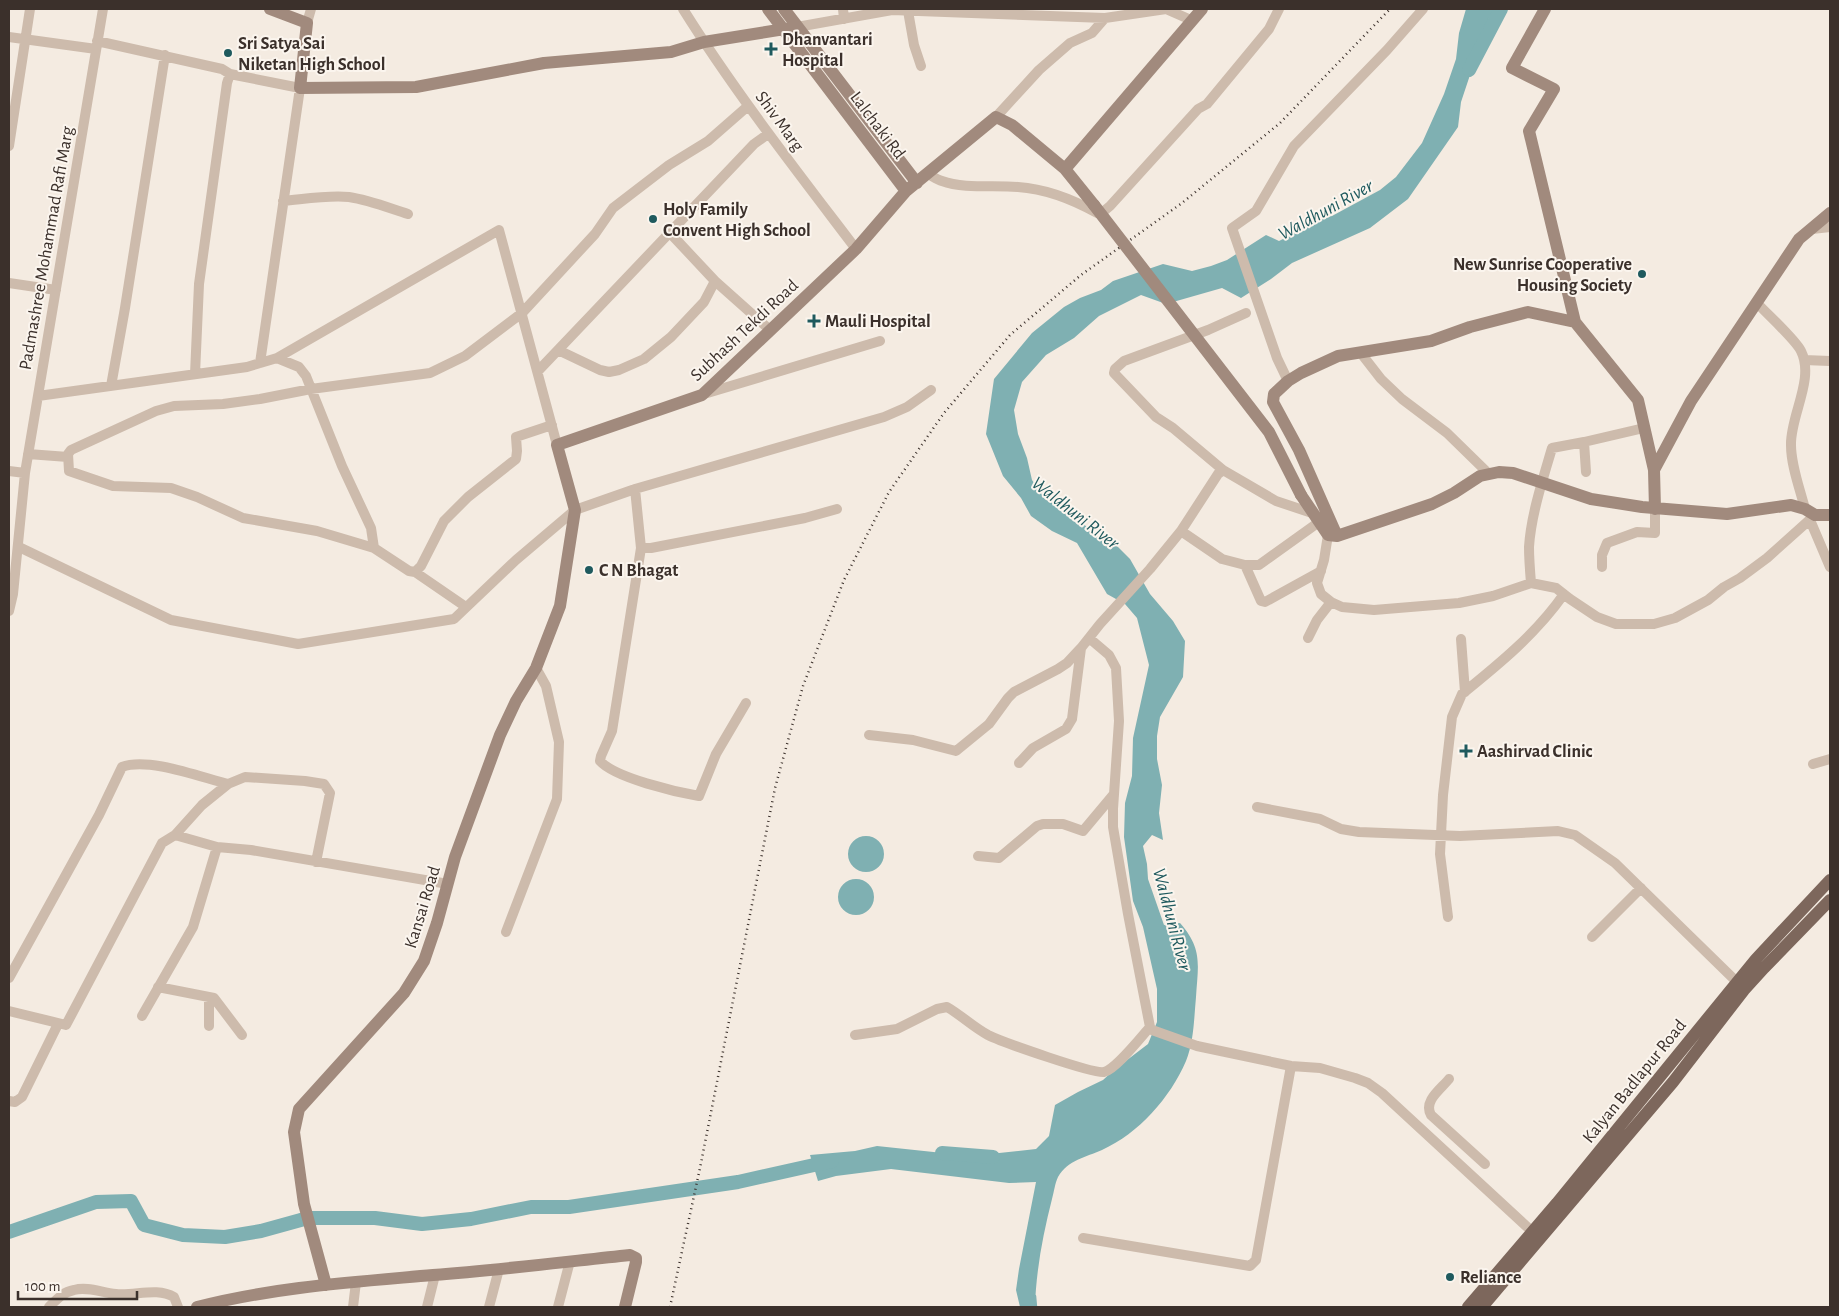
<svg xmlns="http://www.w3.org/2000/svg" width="1839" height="1316" viewBox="0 0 1839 1316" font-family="'Alegreya Sans',sans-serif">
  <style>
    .water { fill: #7fb0b2 }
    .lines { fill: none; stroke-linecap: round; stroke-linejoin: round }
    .stream { stroke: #7fb0b2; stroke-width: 2.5 }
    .river { stroke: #7fb0b2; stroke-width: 14 }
    .street { stroke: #cdbbac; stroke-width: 10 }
    .secondary { stroke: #a18a7d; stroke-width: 12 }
    .primary { stroke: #7d675c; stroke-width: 12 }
    .rail { stroke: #3b302b; stroke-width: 2.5; stroke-dasharray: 1 4; stroke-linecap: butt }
    .secondary-bridge { stroke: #a18a7d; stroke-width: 12 }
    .poi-dot { fill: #1f5a5e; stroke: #fbf5ee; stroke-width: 2 }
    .labels { text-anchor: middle; stroke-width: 4; stroke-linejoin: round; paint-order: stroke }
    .poi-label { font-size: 18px; font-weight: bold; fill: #3b302b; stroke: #fbf5ee; text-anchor: start }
    .street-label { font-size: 18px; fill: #3b302b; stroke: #fbf5ee }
    .water-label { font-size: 19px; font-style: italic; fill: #1f5a5e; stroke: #fbf5ee }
  </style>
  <rect width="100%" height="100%" fill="#f4ebe1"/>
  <path class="water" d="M 1466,9 L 1495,9 L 1489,18 L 1461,102 L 1458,127 L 1408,199 L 1370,228 L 1292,263 L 1271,279 L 1241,298 L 1222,288 L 1166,304 L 1141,295 L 1099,316 L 1074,338 L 1046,355 L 1022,382 L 1014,410 L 1018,434 L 1027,458 L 1032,480 L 1045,499 L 1060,505 L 1087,527 L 1113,542 L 1130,559 L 1150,594 L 1173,621 L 1185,641 L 1183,677 L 1160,717 L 1157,736 L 1157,759 L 1162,785 L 1159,813 L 1163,840 L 1152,835 L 1143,846 L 1147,864 L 1148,879 L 1164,925 L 1180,923 C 1203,949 1198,965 1196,997 C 1194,1018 1194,1041 1186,1061 C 1170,1098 1139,1133 1102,1150 C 1086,1157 1068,1160 1058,1177 C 1055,1183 1054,1192 1052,1199 C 1043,1234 1036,1271 1035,1307 L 1020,1307 L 1016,1290 L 1019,1269 L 1036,1182 L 1009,1183 L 891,1169 L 836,1176 L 818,1181 L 810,1155 L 855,1151 L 877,1146 L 971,1156 L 1036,1149 L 1049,1136 L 1055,1105 L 1078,1092 L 1103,1080 L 1114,1070 L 1148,1044 L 1157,1022 L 1157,989 L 1143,927 L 1133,901 L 1124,837 L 1125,803 L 1132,776 L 1133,738 L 1149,665 L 1137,618 L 1125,604 L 1107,594 L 1077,543 L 1052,531 L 1031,516 L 1021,498 L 1003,476 L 986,434 L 994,379 L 1032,333 L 1064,307 L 1080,298 L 1101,290 L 1113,281 L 1163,264 L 1192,271 L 1211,266 L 1227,260 L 1266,235 L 1279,241 L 1297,232 L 1312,221 L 1332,216 L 1380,190 L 1396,177 L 1422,143 L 1444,94 L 1456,59 L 1459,33 Z
    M848 854a18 18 0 1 1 36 0a18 18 0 1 1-36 0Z
    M838 897a18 18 0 1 1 36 0a18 18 0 1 1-36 0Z"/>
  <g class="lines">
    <path class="stream" d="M 1035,1296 L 1036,1307"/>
    <path class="river" d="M 1469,70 L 1501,9
      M 942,1153 L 993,1157
      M 9,1232 L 96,1202 L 131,1201 L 144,1225 L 183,1235 L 225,1237 L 261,1231 L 308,1218 L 375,1218 L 422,1224 L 471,1219 L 531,1207 L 569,1207 L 738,1182 L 832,1161"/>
    <path class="street" d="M 683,9 C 735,92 796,170 856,249
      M 843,9 L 844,19
      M 908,11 L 914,45 L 921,66
      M 307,23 L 311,9
      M 797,27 L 892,10 L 1105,18 L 1166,9 L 1191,20
      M 9,37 L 96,49
      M 97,41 L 222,69 L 230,74 L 300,88 L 260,363
      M 996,117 L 1039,70 L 1070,43 L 1092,33 L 1105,18
      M 9,146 L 30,9
      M 928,174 C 932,176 937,180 942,181 C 964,189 994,185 1018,187 C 1047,189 1072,199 1097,213 L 1104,211 L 1110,206 L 1198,109 L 1207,104 L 1269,29 L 1279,9
      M 283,201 C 305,199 327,195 349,197 C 369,200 389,208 408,214
      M 1812,229 L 1830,227
      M 671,234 L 715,281
      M 9,283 L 56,290
      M 1757,303 C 1767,314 1795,339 1801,351 C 1815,379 1790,416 1791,445 C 1791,466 1800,489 1805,509
      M 558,350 L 600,370 L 609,372 L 619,370 L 644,359 L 671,337 L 704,302 L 715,281 L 770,330
      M 1360,352 L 1381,379 L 1402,399 L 1447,433 L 1489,474
      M 277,358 L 299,367 L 306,376 L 342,466 L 371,528 L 374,548
      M 1804,360 L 1830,361
      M 538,371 L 754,144 L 768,134
      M 195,374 L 199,284 L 227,83 L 230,74
      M 1288,381 L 1277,358 L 1232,228 L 1256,211 L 1294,146 L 1387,50 L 1423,9
      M 111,386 L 125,308 L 165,55
      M 704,394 L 880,341
      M 38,396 L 247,367 L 277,358 L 499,230 L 557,445
      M 28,454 L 68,457
      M 1223,470 L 1173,428 L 1156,417 L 1114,373 L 1115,369 L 1124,361 L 1208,330 L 1246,313
      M 9,471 L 25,473
      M 1586,472 L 1584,442 L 1644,428
      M 635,489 L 641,548 L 612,731 L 601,756 L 600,761 C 615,778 676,792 699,796 L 716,754 L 746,703
      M 1810,520 L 1830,567
      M 1181,531 L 1222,559 L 1245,565 L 1261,601 L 1265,602 L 1321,571
      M 1328,535 L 1324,560 L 1317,583 L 1321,594 L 1331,602 L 1342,607 L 1374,610 L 1459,603 L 1493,596 L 1531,583 L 1556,588 L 1570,599 L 1597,617 L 1616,624 L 1654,624 L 1675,618 L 1708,600 L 1724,587 L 1740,578 L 1767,558 L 1815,515
      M 19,547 L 171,620 L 298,644 L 454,619 L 516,560 L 575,510 L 635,489 L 884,417 L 907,407 L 931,390
      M 641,548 L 651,548 L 805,518 L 837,509
      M 1245,565 L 1259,565 L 1319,522
      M 1602,567 L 1602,555 L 1607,543 L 1637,532 L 1655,533 L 1655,509
      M 415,572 L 421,566 L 444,521 L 468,497 L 516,459 L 517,451 L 516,437 L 552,425
      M 1531,583 C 1530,571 1529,559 1529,547 C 1531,515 1543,479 1552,448 L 1584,442
      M 466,607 L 415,572 L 409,571 L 374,548 L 317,531 L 243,518 L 197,497 L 171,488 L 113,486 L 69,471 L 68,454 L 71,450 L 156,411 L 174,406 L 223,404 L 260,399 L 311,389 L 430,373 L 465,356 L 522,313 L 595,234 L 613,208 L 669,165 L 708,141 L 748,106
      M 9,611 L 13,594 L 25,473 L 103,9
      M 1089,638 L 1109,655 L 1116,668 L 1119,721 L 1113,809 L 1113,827 L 1128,914 L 1150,1027 L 1152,1030 L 1197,1046 L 1291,1066 L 1320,1068 L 1355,1078 L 1368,1083 L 1382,1093 L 1537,1236
      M 1308,638 L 1317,620 L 1331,602
      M 1461,639 L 1465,692
      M 869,735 L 913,740 L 956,751 L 989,724 L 1008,698 L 1014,692 L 1058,669 L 1067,663 L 1081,648 L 1100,624 L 1150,569 L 1181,531 L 1218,474 L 1223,470 L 1276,501 L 1312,513
      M 1019,763 L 1033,748 L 1066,729 L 1072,719 L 1081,648
      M 1813,764 L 1830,759
      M 1257,807 L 1320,819 L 1341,829 L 1359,832 L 1460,836 L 1558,831 L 1575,835 L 1615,863 L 1742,987
      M 175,835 L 217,847 L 251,850 L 448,884
      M 978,856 L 999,858 L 1037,826 L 1043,824 L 1063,824 L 1083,831 L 1114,794
      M 1448,917 L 1440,854 L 1443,795 L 1452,717 L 1462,694 C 1499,664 1536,634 1564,594
      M 506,932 L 557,799 L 559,742 L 546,686 L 536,668
      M 1592,937 L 1641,888
      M 9,978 L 99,815 L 122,767 C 148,757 200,777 228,784
      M 158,987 L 214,998 L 242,1035
      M 209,997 L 209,1026
      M 9,1011 L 66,1025 L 162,843 L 175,835 L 202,805 L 228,784 L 245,777 L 305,781 L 324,784 L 330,793 L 316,862
      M 142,1016 L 193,927 L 217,847
      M 855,1035 L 897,1029 L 937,1009 L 947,1007 C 961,1015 973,1027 988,1035 C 1002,1042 1093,1074 1104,1072 C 1116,1069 1141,1037 1150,1027
      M 1449,1079 C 1441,1089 1423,1101 1431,1115 L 1485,1164
      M 9,1101 L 15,1102 L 22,1097 L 58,1024
      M 1083,1238 L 1250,1266 L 1256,1260 L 1291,1066
      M 49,1307 C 57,1299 63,1292 74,1290 C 88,1286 102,1293 116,1294 C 135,1296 157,1287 174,1297 L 178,1307
      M 353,1307 L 356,1282
      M 427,1307 L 435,1275
      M 489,1307 L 499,1269
      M 558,1307 L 570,1261"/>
    <path class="secondary" d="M 270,9 L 307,23 L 300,88 L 416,87 L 544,63 L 671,52 L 704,42 L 797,27
      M 768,9 L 906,191
      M 784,9 L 917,183
      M 1545,9 L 1512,68 L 1554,89 L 1529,131 L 1575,322 L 1638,400 L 1654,470 L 1655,509
      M 1065,169 L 1202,9
      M 1654,470 L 1691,401 L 1799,239 L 1830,213
      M 1301,495 L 1328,535 L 1337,536 L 1432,504 L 1454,493 L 1480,476 L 1499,472 L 1513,473 L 1591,499 L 1642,507 L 1727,514 L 1791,505 L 1805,509 L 1815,515 L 1830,515
      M 1337,536 L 1299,450 L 1273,402 L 1274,394 L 1288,381 L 1301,373 L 1338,356 L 1431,341 L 1470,327 L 1528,312 L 1575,322
      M 326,1285 L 304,1204 L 294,1132 L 299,1109 L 404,993 L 424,961 L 437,923 L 455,857 L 500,735 L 516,701 L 536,668 L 560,606 L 575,510 L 557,445 L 702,395 L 856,249 L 906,191 L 996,117 L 1012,125 L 1065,169 L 1094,205
      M 197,1307 C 274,1287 355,1282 433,1275 C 499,1270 564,1262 630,1255 L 636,1258 L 636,1262 L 625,1307"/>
    <path class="primary" d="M 1468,1307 L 1557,1203 L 1756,959 L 1830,880
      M 1482,1307 L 1673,1082 L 1744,990 L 1764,968 L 1830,900"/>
    <path class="rail" d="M 670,1307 L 700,1168 L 775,788 L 803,686 L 844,580 L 889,492 L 944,413 L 1010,335 L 1081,275 L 1182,203 L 1280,123 L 1390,9"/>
    <path class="secondary-bridge" d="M 1094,205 L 1269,432 L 1301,495"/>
  </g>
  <g class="poi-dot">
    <path d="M768.5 41.5h5v5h5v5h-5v5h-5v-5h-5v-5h5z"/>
    <circle cx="228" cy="53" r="5"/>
    <circle cx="653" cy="219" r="5"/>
    <circle cx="1642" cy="274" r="5"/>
    <path d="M811.5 313.5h5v5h5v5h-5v5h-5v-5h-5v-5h5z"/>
    <circle cx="589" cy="570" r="5"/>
    <path d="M1463.5 743.5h5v5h5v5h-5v5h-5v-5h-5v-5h5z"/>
    <circle cx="1450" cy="1277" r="5"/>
  </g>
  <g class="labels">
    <g class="poi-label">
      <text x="782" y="45">Dhanvantari<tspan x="782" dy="21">Hospital</tspan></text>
      <text x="238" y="49">Sri Satya Sai<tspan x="238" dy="21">Niketan High School</tspan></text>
      <text x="663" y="215">Holy Family<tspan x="663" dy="21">Convent High School</tspan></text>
      <text x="1632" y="270" text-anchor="end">New Sunrise Cooperative<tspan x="1632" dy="21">Housing Society</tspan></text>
      <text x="825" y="327">Mauli Hospital</text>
      <text x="599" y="576">C N Bhagat</text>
      <text x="1477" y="757">Aashirvad Clinic</text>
      <text x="1460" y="1283">Reliance</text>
    </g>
    <g class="street-label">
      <text transform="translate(780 121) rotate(54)" y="6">Shiv Marg</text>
      <text transform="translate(878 125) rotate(53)" y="6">Lalchaki Rd</text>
      <text transform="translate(46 248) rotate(-80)" y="6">Padmashree Mohammad Rafi Marg</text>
      <text transform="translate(744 330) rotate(-43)" y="6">Subhash Tekdi Road</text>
      <text transform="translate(422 907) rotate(-73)" y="6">Kansai Road</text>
      <text transform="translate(1634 1081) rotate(-51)" y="6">Kalyan Badlapur Road</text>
    </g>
    <g class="water-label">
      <text transform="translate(1325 209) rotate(-29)" y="7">Waldhuni River</text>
      <text transform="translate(1076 512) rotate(38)" y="7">Waldhuni River</text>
      <text transform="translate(1173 919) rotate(75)" y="7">Waldhuni River</text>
    </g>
  </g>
  <rect width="1839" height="1316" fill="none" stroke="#3b302b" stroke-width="20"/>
  <path d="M18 1291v8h119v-8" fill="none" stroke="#3b302b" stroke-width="2.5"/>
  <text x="25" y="1291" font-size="15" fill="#3b302b" stroke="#fbf5ee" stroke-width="4" paint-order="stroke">100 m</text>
</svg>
